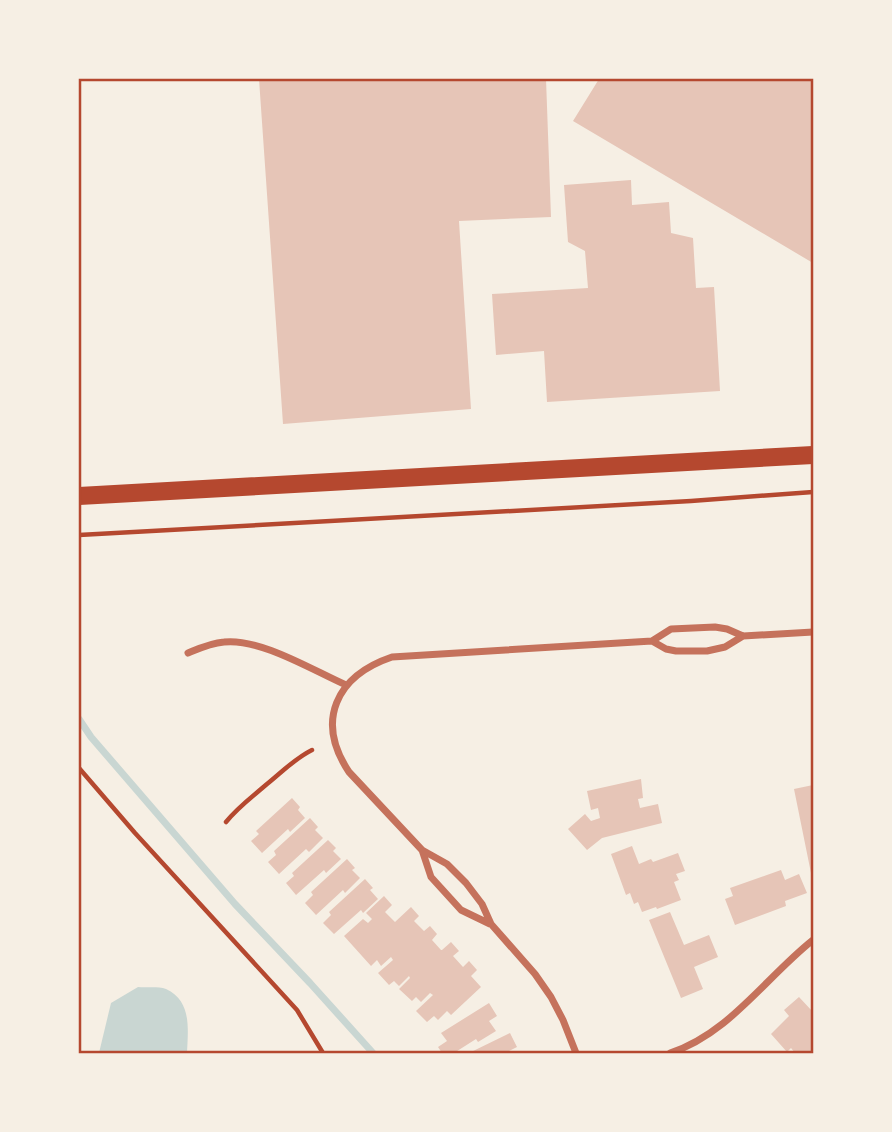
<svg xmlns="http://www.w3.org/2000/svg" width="892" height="1132" viewBox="0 0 892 1132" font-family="Cabin,sans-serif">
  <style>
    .water { fill: #c9d6d2 }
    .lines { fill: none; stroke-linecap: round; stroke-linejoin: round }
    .stream { stroke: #c9d6d2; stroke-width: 7 }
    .building { fill: #e6c5b7 }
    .path { stroke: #b5482f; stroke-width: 4.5 }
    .minor { stroke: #c5725c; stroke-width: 7 }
    .primary { stroke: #b5482f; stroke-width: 18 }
    .neatline { fill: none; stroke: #b5482f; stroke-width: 2.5 }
  </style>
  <rect width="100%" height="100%" fill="#f6efe4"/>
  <path class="water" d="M 138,987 C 146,988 158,986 166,989 C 192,1001 188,1029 187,1053 L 99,1053 L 111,1003 Z"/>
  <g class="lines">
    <path class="stream" d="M 79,719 L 91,737 L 235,904 L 310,983 L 373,1053"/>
  </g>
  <path class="building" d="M 259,79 L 546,79 L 551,217 L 459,221 L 471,409 L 283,424 Z
    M 599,79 L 813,79 L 813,263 L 573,121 Z
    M 631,180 L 632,205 L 669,202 L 671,233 L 693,238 L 696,288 L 714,287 L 720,391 L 547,402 L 544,351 L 496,355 L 492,294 L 588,288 L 585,251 L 568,242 L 564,185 Z
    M 641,779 L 643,798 L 638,799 L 640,808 L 658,804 L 662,823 L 602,838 L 587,850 L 568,829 L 585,814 L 591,821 L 600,818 L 598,808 L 591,810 L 587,791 Z
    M 813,785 L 813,878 L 812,878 L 794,789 Z
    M 292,798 L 300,807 L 298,810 L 305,818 L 290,832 L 288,829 L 262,853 L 251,841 L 259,834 L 256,831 Z
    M 310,818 L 318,827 L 315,830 L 323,838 L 309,852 L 306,849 L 279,874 L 268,862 L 276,855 L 274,851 Z
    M 328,840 L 336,848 L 333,851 L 341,859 L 326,873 L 324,870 L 296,895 L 286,883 L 294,876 L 292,873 Z
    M 632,846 L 639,864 L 651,859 L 653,862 L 678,853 L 685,871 L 676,874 L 679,880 L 674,882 L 681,900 L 657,909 L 656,907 L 642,912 L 638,902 L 634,904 L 630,893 L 626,895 L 611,854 Z
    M 347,859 L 355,868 L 352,870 L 360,878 L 345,893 L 343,890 L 316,915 L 305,903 L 313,895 L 311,892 Z
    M 781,870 L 785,880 L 799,874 L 807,893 L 785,901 L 786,906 L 735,925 L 725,899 L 733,896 L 730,888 Z
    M 365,879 L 373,888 L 370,890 L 378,899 L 363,913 L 361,910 L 334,934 L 323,923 L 331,915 L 329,912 Z
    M 384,896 L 392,905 L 385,912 L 395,922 L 411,907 L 419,916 L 414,921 L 424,931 L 430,926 L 437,934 L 432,940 L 441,950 L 442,950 L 451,942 L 459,951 L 453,956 L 463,967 L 469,961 L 477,970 L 471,976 L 481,987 L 451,1015 L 447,1011 L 438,1020 L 434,1016 L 427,1022 L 416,1011 L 433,995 L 430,993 L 421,1002 L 416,997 L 412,1001 L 399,989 L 410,978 L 409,976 L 399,986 L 394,981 L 389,985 L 378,973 L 393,960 L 391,957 L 381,966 L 377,960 L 371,966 L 344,936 L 363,919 L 368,923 L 372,919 L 366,913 Z
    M 670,912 L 684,945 L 709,935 L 718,957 L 694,967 L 703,989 L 681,998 L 649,920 Z
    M 799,997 L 813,1012 L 813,1053 L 795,1053 L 791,1048 L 787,1052 L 771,1034 L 789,1016 L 784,1010 Z
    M 489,1003 L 497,1016 L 489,1021 L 496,1031 L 478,1042 L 476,1039 L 454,1053 L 442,1053 L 438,1047 L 447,1041 L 441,1033 Z
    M 510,1033 L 517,1047 L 509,1051 L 510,1053 L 469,1053 Z"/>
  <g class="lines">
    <path class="path" d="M 79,535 L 691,501 L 813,492
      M 79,768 L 135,833 L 297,1010 L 323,1053
      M 226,822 C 238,807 252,797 267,784 C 282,772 294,759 312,750"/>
    <path class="minor" d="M 652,641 L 671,629 L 715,627 L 727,629 L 743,636 L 813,632
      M 188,653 C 200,648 211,643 224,642 C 260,638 312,670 346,685
      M 422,850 L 431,877 L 461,910 L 490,924
      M 576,1053 L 563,1020 L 551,997 L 535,974 L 491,924 L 482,904 L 466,883 L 447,864 L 422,850 L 349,772 C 315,721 336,676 392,657 L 652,641 L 666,649 L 676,651 L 707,651 L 725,647 L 743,636
      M 670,1053 C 729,1034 766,977 813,940"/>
    <path class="primary" d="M 79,496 L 813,455"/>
  </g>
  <rect width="892" height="1132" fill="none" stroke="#f6efe4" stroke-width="161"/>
  <rect x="80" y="80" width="732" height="972" class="neatline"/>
</svg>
